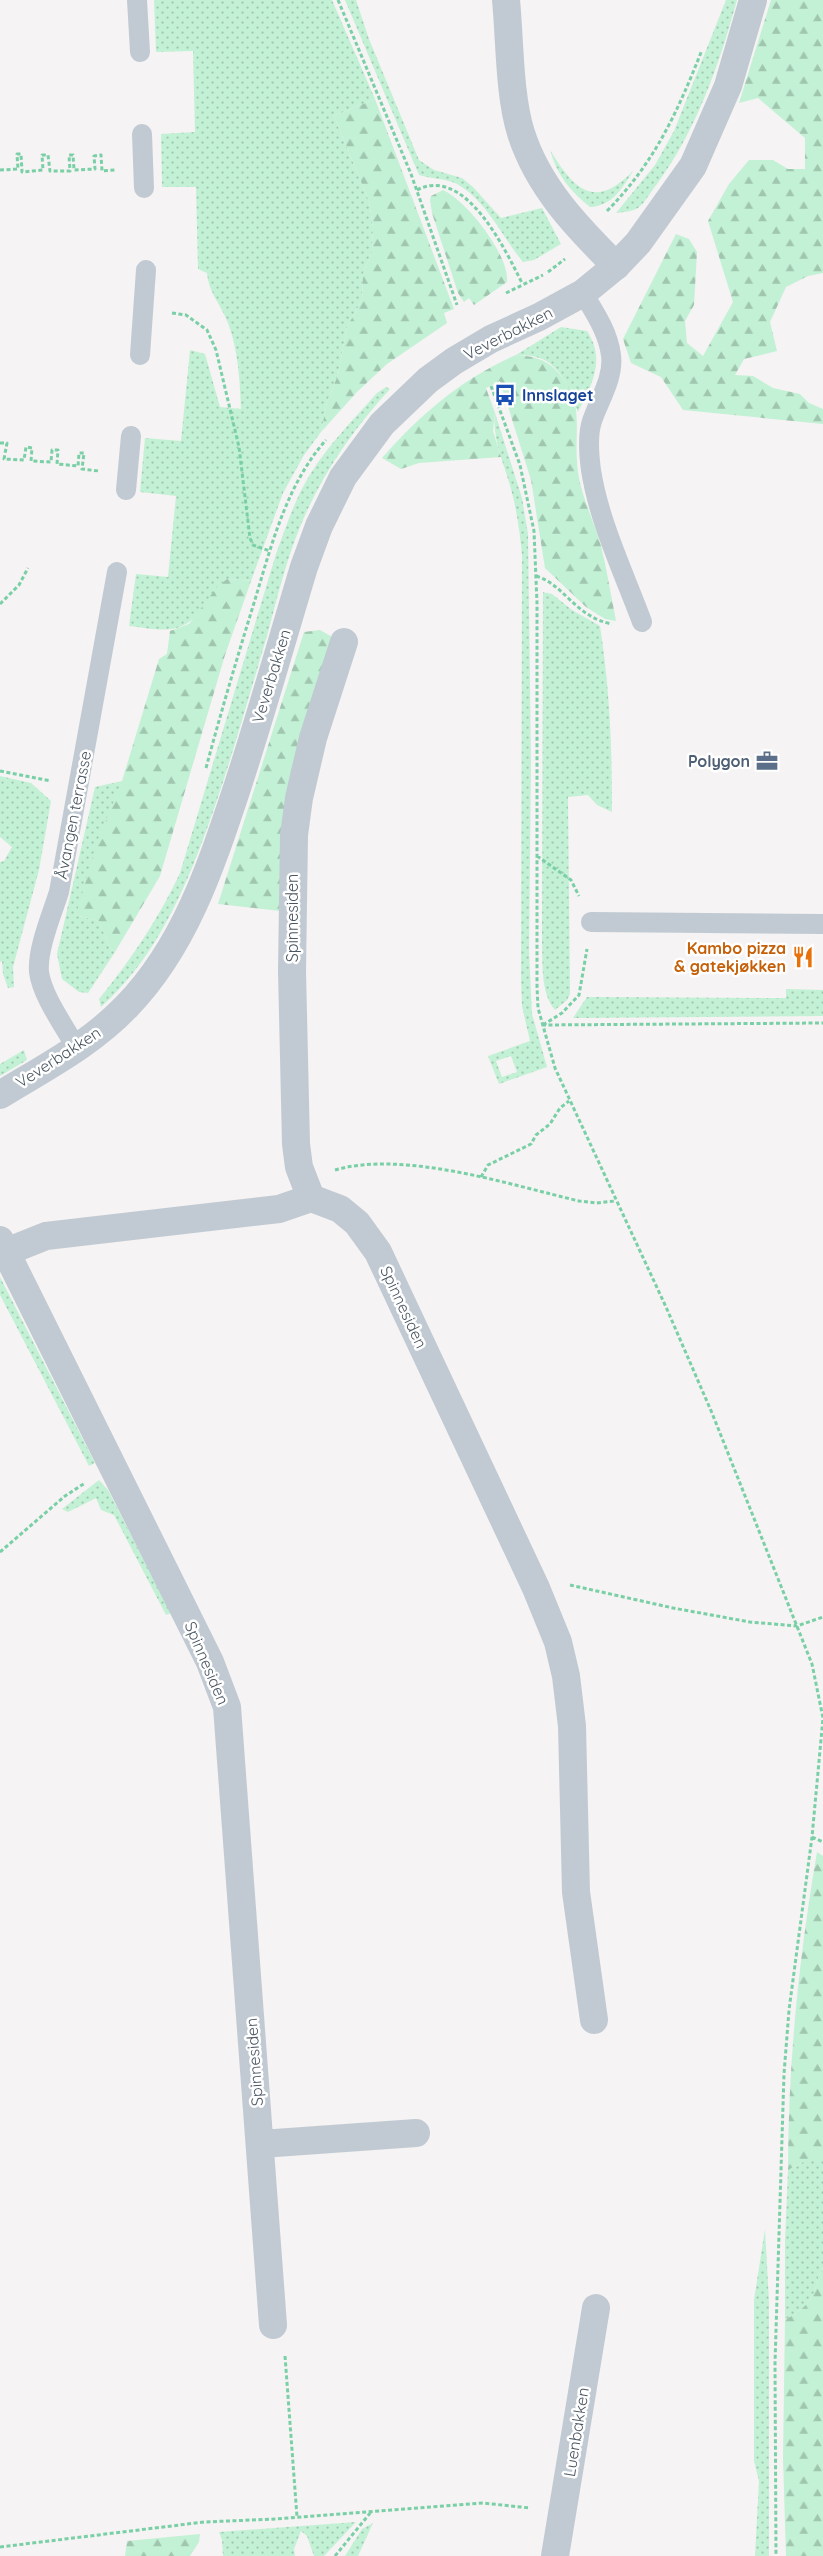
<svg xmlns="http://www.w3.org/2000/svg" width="823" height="2556" viewBox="0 0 823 2556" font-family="Quicksand,sans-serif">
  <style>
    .grass { fill: url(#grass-dots); fill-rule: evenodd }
    .forest { fill: url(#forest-firs) }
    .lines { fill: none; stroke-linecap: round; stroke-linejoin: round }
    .path { stroke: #7ad0a6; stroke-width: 3; stroke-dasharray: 4 2.5; stroke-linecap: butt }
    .service { stroke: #c1cad2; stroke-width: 20 }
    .minor { stroke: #c1cad2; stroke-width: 28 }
    .tertiary { stroke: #c1cad2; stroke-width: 28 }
    .labels { text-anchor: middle; stroke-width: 5; stroke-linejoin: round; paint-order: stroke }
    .street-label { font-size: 16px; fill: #4a5661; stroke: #fff }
    .transit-label { font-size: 16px; font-weight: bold; fill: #164399; stroke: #fff; text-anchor: start }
    .service-label { font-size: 16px; font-weight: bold; fill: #4e5e75; stroke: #fff; text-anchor: end }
    .food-label { font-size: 16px; font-weight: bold; fill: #c56008; stroke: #fff; text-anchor: end }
  </style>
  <defs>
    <pattern id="grass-dots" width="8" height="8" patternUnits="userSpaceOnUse" patternTransform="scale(1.25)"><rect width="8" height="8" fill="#c3f1d5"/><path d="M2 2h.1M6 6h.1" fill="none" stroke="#a0c6b0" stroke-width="1.8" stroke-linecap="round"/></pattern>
    <pattern id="forest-firs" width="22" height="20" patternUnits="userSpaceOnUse" patternTransform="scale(1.25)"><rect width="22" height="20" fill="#c3f1d5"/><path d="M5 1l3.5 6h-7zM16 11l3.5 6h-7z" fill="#a0c6b0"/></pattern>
  </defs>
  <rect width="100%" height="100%" fill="#f5f3f3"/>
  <path class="grass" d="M 154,0 L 332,0 L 375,99 L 334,116 L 369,201 L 373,227 L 372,252 L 363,274 L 362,300 L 347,327 L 338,375 L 327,402 L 321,432 L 304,455 L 283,493 L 251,581 L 227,579 C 217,587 212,596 205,606 C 181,637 164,630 129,626 L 136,574 L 168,577 L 176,496 L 140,492 L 145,438 L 181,441 L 190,350 L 205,354 L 220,407 L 241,409 C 240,381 238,349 228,323 C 221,304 209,294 207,273 L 198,269 L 196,187 L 162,187 L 161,134 L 195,132 L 193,51 L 156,52 Z
    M 345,0 L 356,0 L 369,39 L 419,160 L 434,170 L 462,178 L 473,187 L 501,218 L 542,208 L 561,244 L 534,260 L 523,262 C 503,238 486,200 457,184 C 445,178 431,179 419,175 Z
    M 726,0 L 737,0 C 719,65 697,129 657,184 C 651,191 645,203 638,208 C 631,212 623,212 616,213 L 655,165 L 674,131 Z
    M 550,150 C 574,189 594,211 633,171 C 622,189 612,206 590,207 C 570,191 557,175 550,150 Z
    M 561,327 L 587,331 C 606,360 592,384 578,412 C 571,392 560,362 536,357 C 530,355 523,356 516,355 Z
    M 386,387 L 390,389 C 356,426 327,467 306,513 C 288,552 278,595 267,636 C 246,706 227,776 201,845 C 178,905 150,963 101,1007 L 99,999 C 131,960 159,918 180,873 L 276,554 C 286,527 295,498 311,473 C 329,444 354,419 377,393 Z
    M 495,413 L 522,498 L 528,534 L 531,763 L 529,952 L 532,1014 L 547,1067 L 499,1084 L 488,1056 L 530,1041 L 522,1006 L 521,979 L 522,555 C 520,533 517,511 511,489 C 504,463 492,440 495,413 ZM 511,1056 L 517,1072 L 502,1077 L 496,1061 Z
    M 543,592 L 552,594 L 572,610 L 600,626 C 610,690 612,748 612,812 L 597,805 L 588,795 L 568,797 L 570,994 L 567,1000 L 555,1010 C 540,993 543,961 542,940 Z
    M 0,776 L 31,783 L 51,801 L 39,870 L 13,967 L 14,987 L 8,988 L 3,974 L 2,961 L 0,962 L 0,862 L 4,861 L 12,847 L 0,837 Z
    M 122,781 L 76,915 L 99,921 L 110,948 L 115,952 L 88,993 L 79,992 L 62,979 L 57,954 L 95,787 Z
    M 786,989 L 823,990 L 823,1016 L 573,1018 L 587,997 L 786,998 Z
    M 24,1050 L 27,1060 L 0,1076 L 0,1064 Z
    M 0,1277 L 95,1463 L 89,1466 L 0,1295 Z
    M 99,1480 L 108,1490 L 171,1613 L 166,1615 L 114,1515 L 101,1510 L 96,1498 L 68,1512 L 62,1509 Z
    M 805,2161 L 823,2161 L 823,2267 C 818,2276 817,2284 814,2293 C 808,2306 797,2313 785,2320 L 785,2241 L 788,2170 Z
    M 765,2229 L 769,2302 L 769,2556 L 755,2556 L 759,2481 L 754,2461 L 754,2300 Z
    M 356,2522 L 324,2556 L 314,2556 L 307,2536 L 301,2531 L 294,2549 L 295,2556 L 223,2556 L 222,2540 L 219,2532 Z
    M 373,2523 L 358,2556 L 345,2556 L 362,2529 Z"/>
  <path class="forest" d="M 771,0 L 823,0 L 823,273 L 808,276 L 786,287 L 770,322 L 777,351 L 744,359 L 735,375 L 753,376 L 773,388 L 800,394 L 809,403 L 823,409 L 823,424 L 683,410 L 661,377 L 631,363 L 623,339 L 676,234 L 689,239 L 697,252 L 694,305 L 685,321 L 687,343 L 703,356 L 733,302 L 708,221 L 729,184 L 749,160 L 773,160 L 788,169 L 805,169 L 805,138 L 758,98 L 739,103 Z
    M 375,99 L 454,309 L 444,313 L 447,323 L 387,364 L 357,392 L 321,432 L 327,402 L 338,375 L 347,327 L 362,300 L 363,274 L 372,252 L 373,227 L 369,201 L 334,116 Z
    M 443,190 C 467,201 510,256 507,282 L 474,305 L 469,298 L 464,302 L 458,293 L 432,213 L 430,200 L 431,196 Z
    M 516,355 C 545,357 556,365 570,390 C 581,410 575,439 577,461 C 578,490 593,518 601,546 C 607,570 611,596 616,621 L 605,619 L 586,607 L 545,568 L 531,480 L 500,381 L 486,388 L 495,413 L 493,431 L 501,457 L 419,463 L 401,469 L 382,458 C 421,414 461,379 516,355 Z
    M 227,579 L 251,581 L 225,655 L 160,876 L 115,952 L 110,948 L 99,921 L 76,915 L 97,842 L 122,781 L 159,659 L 167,654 L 170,631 L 189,624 L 217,587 Z
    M 320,630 L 334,638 L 280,911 L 218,904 L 304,632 Z
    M 817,1852 L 823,1856 L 823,2161 L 805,2161 L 788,2170 C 788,2063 799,1957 817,1852 Z
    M 823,2267 L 823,2556 L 786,2556 L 783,2458 L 785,2320 C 797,2313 808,2306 814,2293 C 817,2284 818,2276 823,2267 Z
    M 200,2534 L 199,2542 L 190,2556 L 125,2556 L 127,2541 Z"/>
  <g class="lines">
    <path class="path" d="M 338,0 L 411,174 L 457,305
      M 0,170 L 18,169 L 17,154 L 21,154 L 22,172 L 43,170 L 42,155 L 48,155 L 50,171 L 70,171 L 69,155 L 73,155 L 74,170 L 95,169 L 94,156 L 101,155 L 102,171 L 115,170
      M 417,190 C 465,165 505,249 522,283
      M 607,211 C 655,162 677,113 702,50
      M 548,272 L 565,259
      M 506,293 L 543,275
      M 172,313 L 186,315 L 207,330 L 216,350 L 239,447 L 250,538 L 253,545 L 270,551
      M 491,386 L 520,465 L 534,531 L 537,603 L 537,986 L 538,1008 L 555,1068 L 666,1307 L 712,1413 L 812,1664 L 823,1718 L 812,1837 L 789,2010 L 784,2074 L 775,2363 L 776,2556
      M 0,443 L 7,443 L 4,459 L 24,460 L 26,447 L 32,448 L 31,461 L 51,462 L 52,450 L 58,450 L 57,464 L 78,466 L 79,453 L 84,453 L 82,469 L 99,471
      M 536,576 C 564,584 575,617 612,624
      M 0,604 L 19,585 L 28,568
      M 206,768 C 221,712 237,658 254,603 C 271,547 286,485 326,440
      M 0,771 L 51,781
      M 537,856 L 571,880 L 579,896
      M 542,1025 L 823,1023
      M 543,1025 L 562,1013 L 579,995 L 587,949
      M 335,1170 C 404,1150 511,1185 579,1201 L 596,1203 L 615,1201
      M 481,1177 L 488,1165 L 531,1144 L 536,1135 L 550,1124 L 560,1108 L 569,1101
      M 0,1552 L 65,1496 L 85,1483
      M 570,1585 L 673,1608 L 750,1622 L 797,1626 L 823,1617
      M 812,1837 L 823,1842
      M 285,2356 L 297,2517
      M 0,2547 L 204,2522 L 276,2519 L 483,2503 L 530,2508
      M 335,2556 L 371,2512"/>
    <path class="service" d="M 137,0 L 140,52
      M 142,134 L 144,188
      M 583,293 C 595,313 608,332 611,355 C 614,378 599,400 592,421 C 587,436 589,455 591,470 C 599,522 624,573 642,622
      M 140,355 L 146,270
      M 126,490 L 131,436
      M 591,922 L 823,924
      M 77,1049 C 65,1027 42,996 39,972 C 37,949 52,914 59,892 L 117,572"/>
    <path class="minor" d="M 506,0 C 510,41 509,95 521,133 C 538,187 577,227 616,266
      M 311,1198 L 299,1167 L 296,1144 L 292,971 L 294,835 L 299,798 L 313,738 L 344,642
      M 0,1240 L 210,1662 L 227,1707 L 273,2325
      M 6,1252 L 46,1236 L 279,1209 L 311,1198 L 340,1209 L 357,1223 L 378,1252 L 536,1588 L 558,1642 L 566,1676 L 572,1726 L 576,1892 L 594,2020
      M 261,2144 L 416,2133
      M 555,2556 L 596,2308"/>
    <path class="tertiary" d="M 0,1095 C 44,1068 91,1044 127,1006 C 185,946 211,866 237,788 C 261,715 282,640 304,567 L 319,526 L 343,477 L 382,424 L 428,380 L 454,361 L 491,339 L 539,317 L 583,293 L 616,266 L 638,243 L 693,166 L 728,86 L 753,0"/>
  </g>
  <defs>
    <g id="bus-bare" transform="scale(1.725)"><path d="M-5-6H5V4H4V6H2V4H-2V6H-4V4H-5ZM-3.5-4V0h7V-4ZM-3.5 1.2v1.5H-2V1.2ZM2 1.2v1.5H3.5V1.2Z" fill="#1a4fb4" stroke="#fff" stroke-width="2.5" paint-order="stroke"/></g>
    <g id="office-bare" transform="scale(1.725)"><path d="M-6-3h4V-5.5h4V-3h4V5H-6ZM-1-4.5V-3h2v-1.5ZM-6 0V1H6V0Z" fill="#5c6f8a" stroke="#fff" stroke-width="2.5" paint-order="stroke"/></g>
    <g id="restaurant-bare" transform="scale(1.725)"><path d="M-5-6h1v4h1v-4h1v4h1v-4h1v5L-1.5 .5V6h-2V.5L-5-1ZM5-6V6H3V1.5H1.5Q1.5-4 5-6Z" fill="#e8710a" stroke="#fff" stroke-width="2.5" paint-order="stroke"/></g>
  </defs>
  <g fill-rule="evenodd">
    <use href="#bus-bare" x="505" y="395"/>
    <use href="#office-bare" x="767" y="761"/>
    <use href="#restaurant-bare" x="803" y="957"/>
  </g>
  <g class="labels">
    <g class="street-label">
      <text transform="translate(508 333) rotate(-27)" y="6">Veverbakken</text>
      <text transform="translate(271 676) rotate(-73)" y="6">Veverbakken</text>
      <text transform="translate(73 815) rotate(-79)" y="6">Åvangen terrasse</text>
      <text transform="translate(292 918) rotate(-90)" y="6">Spinnesiden</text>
      <text transform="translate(58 1057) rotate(-33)" y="6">Veverbakken</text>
      <text transform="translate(404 1307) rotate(65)" y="6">Spinnesiden</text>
      <text transform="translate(207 1663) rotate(67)" y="6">Spinnesiden</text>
      <text transform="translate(254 2062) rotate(-94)" y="6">Spinnesiden</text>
      <text transform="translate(576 2432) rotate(-81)" y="6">Luenbakken</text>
    </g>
    <g class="transit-label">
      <text x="522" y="401">Innslaget</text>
    </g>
    <g class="service-label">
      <text x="750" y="767">Polygon</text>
    </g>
    <g class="food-label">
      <text x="786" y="954">Kambo pizza<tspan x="786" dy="18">&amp; gatekjøkken</tspan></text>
    </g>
  </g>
</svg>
